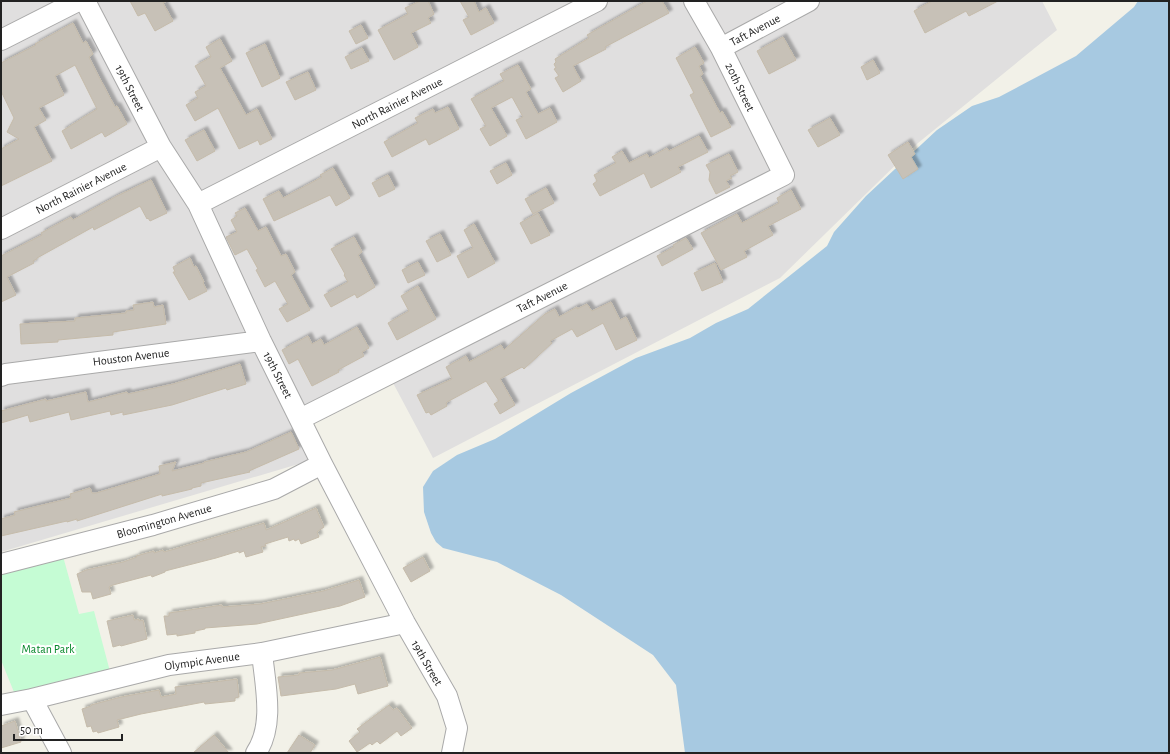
<svg xmlns="http://www.w3.org/2000/svg" width="1170" height="754" viewBox="0 0 1170 754" font-family="'Alegreya Sans',sans-serif">
  <style>
    .residential { fill: #e0dfdf }
    .park { fill: #c5fcd4 }
    .water { fill: #a7c9e1 }
    .building { fill: #c7c1b7; stroke: #c5bbaa; filter: url(#shadow) }
    .lines { fill: none; stroke-linecap: round; stroke-linejoin: round }
    .minor-casing { stroke: #a9a9a9; stroke-width: 22 }
    .minor { stroke: #fff; stroke-width: 20 }
    .labels { text-anchor: middle; stroke-width: 4; stroke-linejoin: round; paint-order: stroke }
    .street-label { font-size: 12px; fill: #222; stroke: #fff }
    .park-label { font-size: 12px; fill: #07882b; stroke: #fff }
  </style>
  <defs>
    <filter id="shadow"><feDropShadow dx="3.5" dy="-3.5" stdDeviation="1" flood-color="#0004"/></filter>
  </defs>
  <rect width="100%" height="100%" fill="#f2f1e8"/>
  <path class="residential" d="M 1,1 L 1042,1 L 1057,30 L 918,143 L 780,278 L 433,458 L 384,366 L 291,420 L 312,460 L 1,552 Z"/>
  <path class="park" d="M 61,549 L 79,614 L 94,611 L 112,679 L 18,702 L 1,660 L 1,564 Z"/>
  <path class="water" d="M 1138,1 L 1169,1 L 1169,753 L 685,753 L 676,685 L 653,655 L 561,595 L 497,562 L 443,548 L 436,542 L 431,533 L 424,512 L 423,487 L 433,471 L 457,455 L 495,439 L 571,393 L 636,358 L 690,338 L 716,323 L 748,309 L 827,246 L 834,232 L 866,196 L 937,130 L 972,106 L 999,97 L 1076,56 L 1134,7 Z"/>
  <path class="building" d="M 130,1 L 167,1 L 163,3 L 173,21 L 155,31 L 145,13 L 138,16 Z
    M 420,1 L 428,1 L 434,14 L 428,18 L 431,23 L 411,33 L 418,47 L 394,60 L 378,30 L 408,14 L 405,8 Z
    M 460,1 L 474,1 L 479,12 L 486,8 L 494,23 L 471,35 L 463,20 L 469,17 Z
    M 647,1 L 662,1 L 669,13 L 605,47 L 606,49 L 573,66 L 581,81 L 563,92 L 555,78 L 559,76 L 554,69 L 556,68 L 554,64 L 556,62 L 555,59 L 589,38 L 587,35 Z
    M 932,1 L 998,1 L 969,16 L 966,11 L 925,33 L 914,11 Z
    M 73,23 L 83,43 L 86,41 L 93,54 L 89,57 L 98,75 L 115,107 L 117,106 L 127,124 L 105,137 L 102,132 L 71,149 L 62,131 L 97,109 L 75,65 L 55,76 L 64,95 L 39,108 L 46,120 L 34,127 L 52,161 L 1,186 L 1,149 L 19,139 L 7,132 L 14,118 L 1,91 L 1,63 L 36,45 L 35,44 Z
    M 361,25 L 368,38 L 356,44 L 349,31 Z
    M 783,37 L 796,60 L 769,74 L 757,51 Z
    M 220,39 L 232,61 L 220,68 L 246,115 L 257,109 L 272,139 L 260,145 L 258,140 L 239,149 L 218,108 L 195,121 L 186,105 L 198,98 L 195,92 L 206,86 L 195,66 L 211,57 L 206,47 Z
    M 265,44 L 280,78 L 262,87 L 246,53 Z
    M 695,47 L 704,63 L 699,66 L 703,74 L 700,76 L 720,113 L 722,111 L 731,127 L 711,137 L 690,95 L 694,93 L 676,58 Z
    M 362,48 L 369,61 L 351,69 L 345,57 Z
    M 873,60 L 880,73 L 867,80 L 861,67 Z
    M 518,65 L 531,89 L 526,92 L 538,114 L 550,108 L 557,122 L 526,139 L 516,120 L 523,117 L 512,97 L 491,108 L 507,136 L 490,146 L 480,129 L 486,126 L 471,99 L 504,81 L 500,74 Z
    M 308,72 L 316,90 L 295,100 L 286,82 Z
    M 448,107 L 459,129 L 429,145 L 426,139 L 392,157 L 384,142 L 418,123 L 415,118 L 433,109 L 435,113 Z
    M 830,118 L 840,135 L 818,147 L 808,130 Z
    M 204,130 L 215,151 L 197,161 L 185,140 Z
    M 699,136 L 708,152 L 678,167 L 681,172 L 651,188 L 644,173 L 600,196 L 593,184 L 597,181 L 594,175 L 616,163 L 612,157 L 622,151 L 629,163 L 647,154 L 649,158 L 667,148 L 669,151 Z
    M 908,142 L 915,154 L 911,157 L 918,169 L 903,179 L 888,155 Z
    M 729,154 L 738,172 L 730,176 L 732,178 L 726,181 L 730,187 L 716,194 L 709,180 L 710,172 L 706,165 Z
    M 506,163 L 512,175 L 497,184 L 490,171 Z
    M 333,168 L 350,198 L 336,206 L 330,195 L 274,221 L 263,199 L 279,191 L 283,198 L 322,177 L 320,175 Z
    M 388,175 L 395,189 L 379,197 L 372,183 Z
    M 151,180 L 167,213 L 150,221 L 148,218 L 147,219 L 140,206 L 94,230 L 93,227 L 37,258 L 37,259 L 33,261 L 34,263 L 7,277 L 16,295 L 1,302 L 1,256 L 42,235 L 41,233 L 71,217 L 73,220 L 117,196 Z
    M 546,188 L 554,203 L 533,214 L 525,199 Z
    M 791,190 L 801,209 L 768,226 L 773,235 L 744,251 L 747,257 L 721,270 L 701,233 L 737,214 L 742,223 L 779,203 L 777,198 Z
    M 245,208 L 258,231 L 266,227 L 281,256 L 286,254 L 295,272 L 291,275 L 310,310 L 287,322 L 279,309 L 288,304 L 275,281 L 265,287 L 256,270 L 258,269 L 247,249 L 235,255 L 226,237 L 237,232 L 231,220 L 237,216 L 235,213 Z
    M 538,213 L 550,235 L 531,244 L 520,223 Z
    M 474,224 L 495,263 L 468,278 L 457,256 L 473,248 L 464,230 Z
    M 440,234 L 451,255 L 437,262 L 426,241 Z
    M 354,237 L 362,252 L 358,255 L 375,287 L 357,298 L 355,294 L 331,307 L 324,295 L 348,282 L 344,275 L 345,274 L 331,249 Z
    M 686,238 L 693,249 L 662,266 L 657,256 L 674,247 L 673,245 Z
    M 190,258 L 194,267 L 196,266 L 204,282 L 203,283 L 207,291 L 189,300 L 173,272 L 175,272 L 173,267 Z
    M 418,262 L 425,275 L 408,283 L 402,270 Z
    M 715,263 L 723,282 L 702,291 L 694,273 Z
    M 418,286 L 436,319 L 397,340 L 388,323 L 409,311 L 401,296 Z
    M 153,302 L 154,307 L 163,305 L 166,324 L 113,332 L 113,335 L 58,340 L 58,342 L 21,344 L 20,324 L 75,321 L 75,318 L 126,313 L 126,311 L 134,310 L 133,305 Z
    M 611,302 L 620,320 L 626,317 L 637,340 L 616,350 L 603,323 L 577,337 L 572,329 L 550,341 L 552,343 L 524,369 L 522,367 L 500,379 L 515,405 L 500,414 L 494,404 L 499,401 L 486,381 L 447,402 L 446,403 L 447,406 L 431,415 L 429,412 L 426,413 L 417,395 L 452,379 L 446,367 L 466,356 L 469,362 L 501,345 L 504,350 L 545,314 L 555,309 L 559,317 L 577,307 L 577,309 L 587,304 L 592,311 Z
    M 357,327 L 369,348 L 362,352 L 364,356 L 338,370 L 339,372 L 312,386 L 298,359 L 289,364 L 282,350 L 308,336 L 312,344 L 321,339 L 324,345 Z
    M 240,364 L 246,384 L 227,390 L 226,388 L 172,405 L 123,415 L 123,412 L 111,415 L 110,411 L 71,420 L 69,412 L 30,422 L 28,415 L 1,423 L 1,411 L 46,399 L 46,401 L 86,392 L 88,402 L 127,392 L 128,394 L 173,384 Z
    M 291,432 L 299,449 L 249,471 L 250,472 L 201,483 L 201,486 L 192,488 L 192,489 L 162,496 L 162,494 L 77,521 L 77,519 L 67,522 L 67,521 L 1,536 L 1,519 L 15,515 L 14,512 L 71,498 L 70,494 L 90,488 L 92,493 L 96,493 L 160,474 L 159,466 L 176,462 L 172,471 L 204,463 L 204,462 L 246,452 Z
    M 316,508 L 324,527 L 317,532 L 319,537 L 301,544 L 299,539 L 295,541 L 294,539 L 289,541 L 288,537 L 265,544 L 266,546 L 261,547 L 263,552 L 246,557 L 244,551 L 239,553 L 239,551 L 216,558 L 165,571 L 165,572 L 152,577 L 151,575 L 113,585 L 109,587 L 111,594 L 93,599 L 91,592 L 82,592 L 77,574 L 86,570 L 123,562 L 137,557 L 136,556 L 154,551 L 154,553 L 163,550 L 164,552 L 264,523 L 266,530 Z
    M 423,557 L 430,571 L 411,582 L 403,568 Z
    M 359,580 L 365,597 L 340,606 L 257,624 L 205,628 L 205,629 L 195,631 L 195,633 L 177,636 L 177,634 L 167,635 L 164,616 L 169,616 L 169,613 L 222,605 L 222,607 L 260,604 L 323,591 Z
    M 133,615 L 134,620 L 139,619 L 139,621 L 143,620 L 147,639 L 121,646 L 120,645 L 113,647 L 107,621 Z
    M 380,657 L 388,686 L 358,694 L 355,684 L 336,689 L 281,696 L 278,677 L 299,675 L 299,673 L 332,670 Z
    M 237,679 L 239,697 L 235,698 L 235,701 L 205,704 L 204,702 L 141,714 L 117,720 L 119,727 L 98,733 L 97,731 L 93,732 L 91,726 L 87,727 L 82,709 L 91,706 L 91,705 L 121,697 L 159,690 L 161,697 L 176,694 L 175,687 Z
    M 389,705 L 393,710 L 397,708 L 412,728 L 401,736 L 397,731 L 380,744 L 377,741 L 372,745 L 370,743 L 357,752 L 349,741 L 360,732 L 357,729 Z
    M 15,721 L 21,742 L 1,748 L 1,726 Z
    M 214,735 L 229,753 L 193,753 Z
    M 299,735 L 315,745 L 310,753 L 287,753 Z"/>
  <g class="lines">
    <g class="minor-casing">
      <path id="minor" d="M 85,1 L 161,147 L 198,204 L 261,341 L 322,464 L 405,623 L 447,696 L 457,728 L 452,753
        M 1,40 L 78,1
        M 721,48 L 809,1
        M 198,204 L 597,1
        M 1,229 L 161,147
        M 1,376 L 6,374 L 261,341
        M 300,419 L 784,175 L 721,48 L 694,1
        M 1,564 L 153,525 L 274,489 L 322,464
        M 32,699 L 61,753
        M 1,705 L 32,699 L 169,665 L 262,653 L 405,623
        M 256,753 C 275,725 265,684 262,653"/>
    </g>
    <use href="#minor" class="minor"/>
  </g>
  <g class="labels">
    <g class="street-label">
      <text transform="translate(755 30) rotate(-28)" y="4">Taft Avenue</text>
      <text transform="translate(740 87) rotate(64)" y="4">20th Street</text>
      <text transform="translate(130 88) rotate(63)" y="4">19th Street</text>
      <text transform="translate(397 103) rotate(-27)" y="4">North Rainier Avenue</text>
      <text transform="translate(81 188) rotate(-27)" y="4">North Rainier Avenue</text>
      <text transform="translate(542 297) rotate(-27)" y="4">Taft Avenue</text>
      <text transform="translate(131 357) rotate(-7)" y="4">Houston Avenue</text>
      <text transform="translate(278 375) rotate(63)" y="4">19th Street</text>
      <text transform="translate(164 521) rotate(-16)" y="4">Bloomington Avenue</text>
      <text transform="translate(202 661) rotate(-8)" y="4">Olympic Avenue</text>
      <text transform="translate(427 663) rotate(60)" y="4">19th Street</text>
    </g>
    <g class="park-label">
      <text x="48" y="653">Matan Park</text>
    </g>
  </g>
  <rect width="1170" height="754" fill="none" stroke="#222222" stroke-width="4"/>
  <path d="M14 734v6h108v-6" fill="none" stroke="#222222" stroke-width="2"/>
  <text x="20" y="734" font-size="12" fill="#222222" stroke="#ffffff" stroke-width="3" paint-order="stroke">50 m</text>
</svg>
